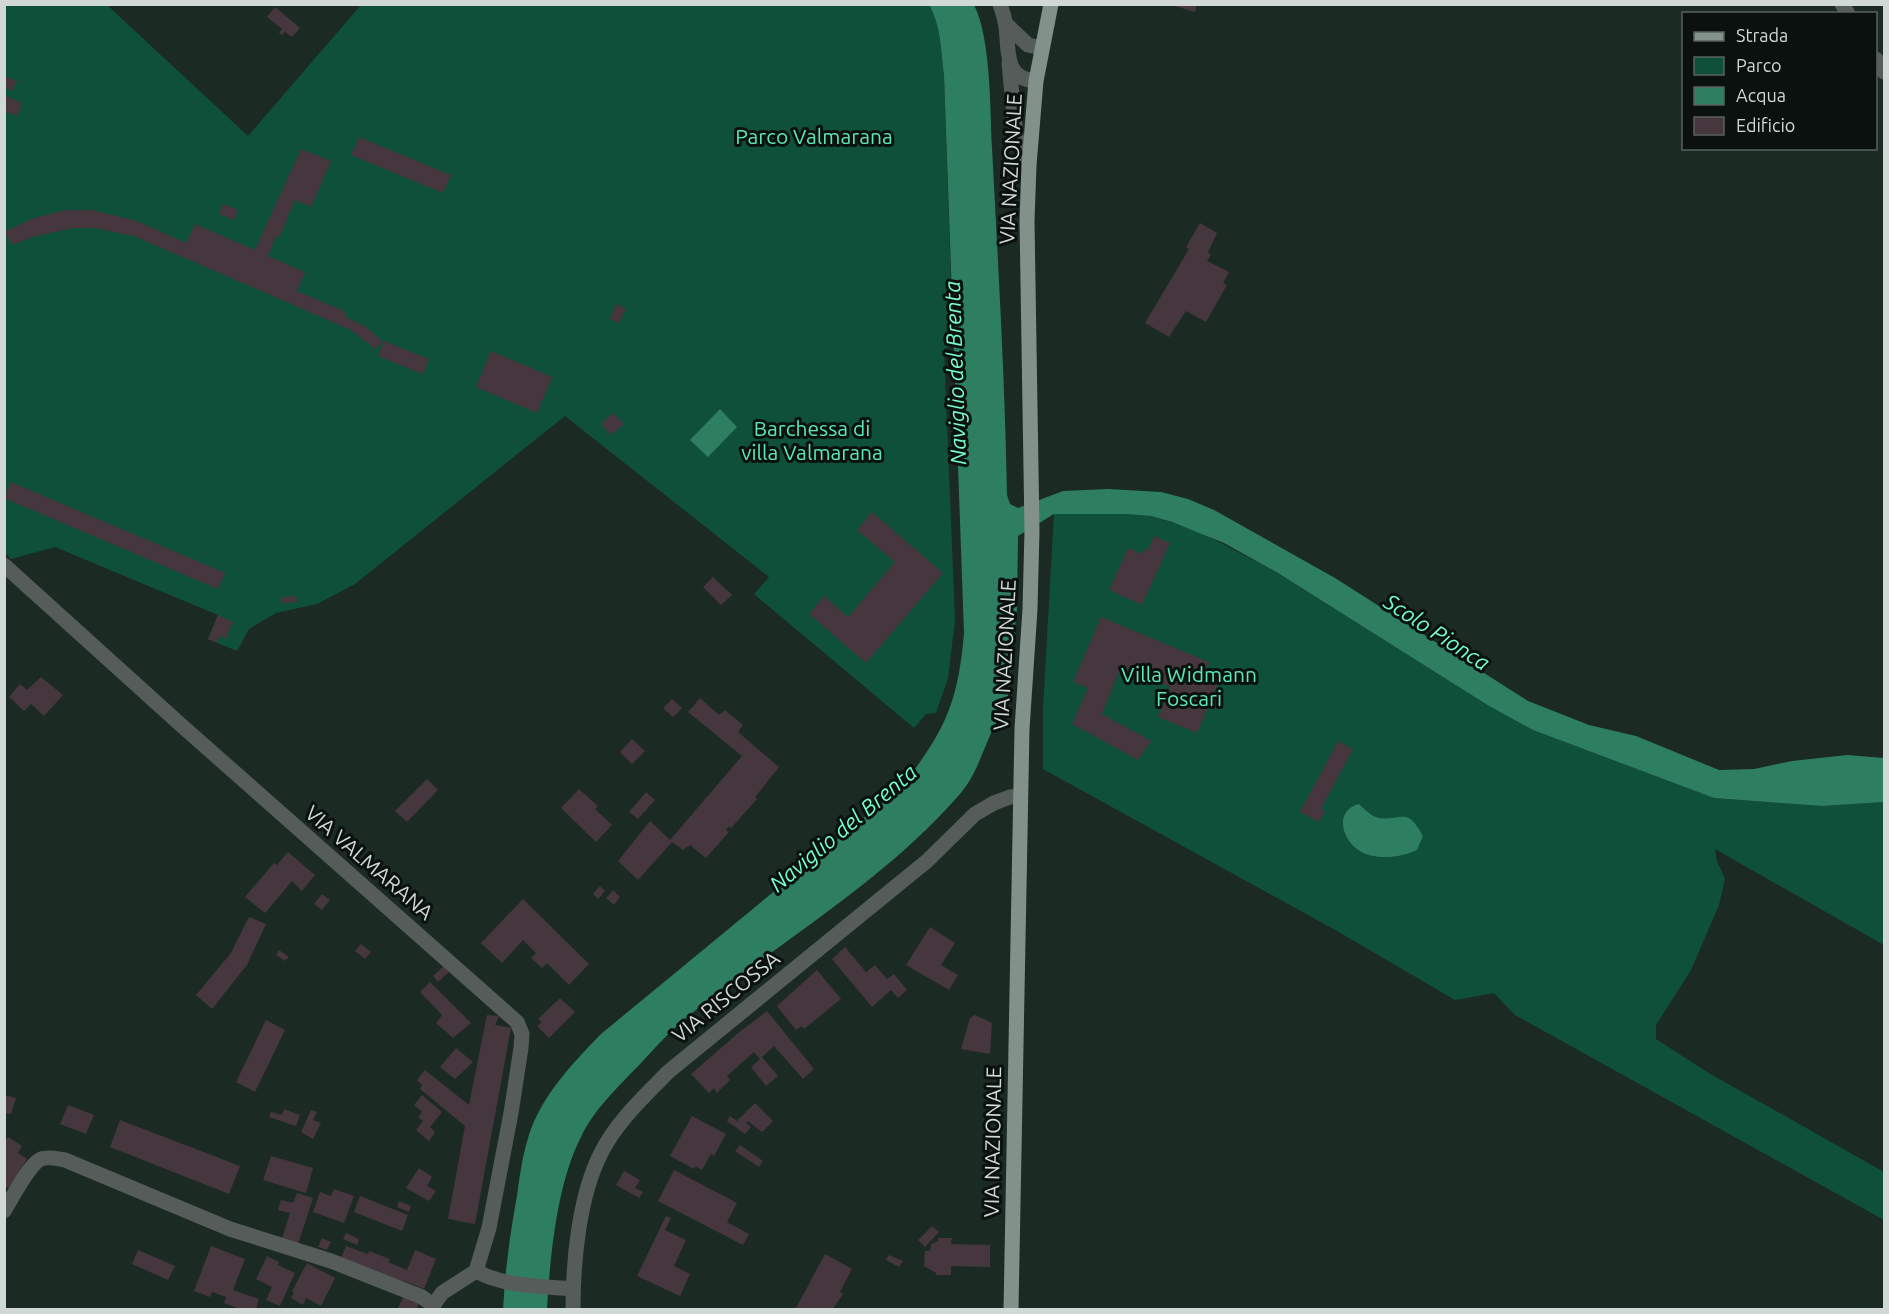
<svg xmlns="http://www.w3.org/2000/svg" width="1889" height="1314" viewBox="0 0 1889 1314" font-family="Ubuntu,sans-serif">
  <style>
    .green { fill: #0f503b }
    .water { fill: #2e7e62 }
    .building { fill: #46363d }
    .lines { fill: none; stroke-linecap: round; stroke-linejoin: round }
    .minor { stroke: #555c59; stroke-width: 15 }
    .major { stroke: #82918a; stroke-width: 15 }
    .labels { text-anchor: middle; stroke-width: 6; stroke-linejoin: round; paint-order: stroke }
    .park-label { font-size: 21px; fill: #5be9b8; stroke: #0b110e }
    .street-label { font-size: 21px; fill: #d0d9d5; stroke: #0b110e }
    .water-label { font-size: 22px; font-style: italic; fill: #74ffcd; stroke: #0b110e }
  </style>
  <rect width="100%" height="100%" fill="#1b2b24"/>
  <path class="green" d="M 4,5 L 107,5 L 248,136 L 361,5 L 929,5 C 941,25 941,52 944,75 L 953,345 L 944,349 L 955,620 L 948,678 L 936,713 L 926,714 L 914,728 L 754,594 L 769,577 L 565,416 L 355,584 L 317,604 L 276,613 L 249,629 L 237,651 L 208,639 L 218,615 L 55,547 L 11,559 L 4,552 Z
    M 1054,514 L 1126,514 L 1151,516 L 1198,531 L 1278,573 L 1489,706 L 1533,730 L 1714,798 L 1822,806 L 1884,802 L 1884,945 L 1715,849 L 1717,861 L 1725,879 L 1719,905 L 1691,970 L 1656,1025 L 1656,1039 L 1707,1072 L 1884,1172 L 1884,1220 L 1515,1015 L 1494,993 L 1455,1000 L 1337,931 L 1043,769 L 1043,709 Z"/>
  <path class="water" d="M 929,5 L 974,5 C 991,38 990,109 992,148 C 998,264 1005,379 1007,495 L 1010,504 L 1018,508 L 1063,491 L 1108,489 L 1161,492 L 1188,499 L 1214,510 L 1335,578 L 1528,701 L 1589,725 L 1636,736 L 1719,770 L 1754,769 L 1792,761 L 1847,755 L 1884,758 L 1884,802 L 1822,806 L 1714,798 L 1533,730 L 1489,706 L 1278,573 L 1224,543 L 1172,522 L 1151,516 L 1126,514 L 1054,514 L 1018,536 L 1017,608 L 1006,716 L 999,718 C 984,743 979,772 960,794 C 882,884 776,943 686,1018 C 670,1031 655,1048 641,1063 C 620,1085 594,1109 581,1137 C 557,1183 550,1257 547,1309 L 503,1310 C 505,1271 510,1234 517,1196 C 520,1174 523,1151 531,1129 C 545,1092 574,1062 601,1034 L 902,786 C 945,731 958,703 964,633 L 944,75 C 941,52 941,25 929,5 Z
    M 720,409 L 737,427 L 708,457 L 690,440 Z
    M 1359,804 C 1364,809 1371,816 1379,818 C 1404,821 1406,806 1423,836 L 1417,850 C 1401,858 1372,861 1357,849 C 1341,837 1335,810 1359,804 Z"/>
  <path class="building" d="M 1168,4 L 1197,4 L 1195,12 Z
    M 275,7 L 300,28 L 292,37 L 285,32 L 282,35 L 279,33 L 282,29 L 267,17 Z
    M 4,76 L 17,81 L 12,91 L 4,87 Z
    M 4,95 L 22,103 L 17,116 L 4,111 Z
    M 359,137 L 451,175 L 443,193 L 351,155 Z
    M 301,149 L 331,161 L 311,207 L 295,200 L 279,238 L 276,236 L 268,256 L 305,272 L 297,291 L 346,312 L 346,317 L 366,327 L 383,342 L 375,349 L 351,330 L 134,236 L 94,228 L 73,228 L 32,237 L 13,245 L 4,232 L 34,218 L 66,210 L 92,210 L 137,221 L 186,243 L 195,224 L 255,250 Z
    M 223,204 L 238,210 L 234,220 L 219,214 Z
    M 1200,223 L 1217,233 L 1208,252 L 1211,255 L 1207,261 L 1229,272 L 1223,283 L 1227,285 L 1206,322 L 1186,311 L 1169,337 L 1145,323 L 1189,249 L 1186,247 Z
    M 616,304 L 626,309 L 619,323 L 610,319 Z
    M 384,341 L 429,359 L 423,374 L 378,356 Z
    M 491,351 L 552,377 L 537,413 L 476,387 Z
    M 613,413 L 624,424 L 611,435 L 601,424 Z
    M 11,482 L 225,573 L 218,589 L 4,498 Z
    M 872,512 L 943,573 L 866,663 L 809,614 L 824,596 L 848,617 L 895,562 L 857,530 Z
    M 1154,536 L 1170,543 L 1142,605 L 1109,590 L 1128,548 L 1142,554 L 1144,549 L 1148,551 Z
    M 713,577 L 732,595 L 721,605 L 703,587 Z
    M 296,596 L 297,602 L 281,603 L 281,597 Z
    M 218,615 L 233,622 L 226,639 L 220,636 L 217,643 L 208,639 Z
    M 1101,617 L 1209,662 L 1203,677 L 1218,683 L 1197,733 L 1158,717 L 1170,687 L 1121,666 L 1102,714 L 1151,741 L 1138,760 L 1072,724 L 1088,688 L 1073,682 Z
    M 41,677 L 63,695 L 44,716 L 31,704 L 24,711 L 9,697 L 20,684 L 27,690 Z
    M 700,698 L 719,715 L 725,710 L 743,725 L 738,732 L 779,767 L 755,797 L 757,799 L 731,828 L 729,826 L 726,830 L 729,832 L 706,858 L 690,845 L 683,850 L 672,842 L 638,880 L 618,861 L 650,821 L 670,840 L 742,756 L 688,712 Z
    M 672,699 L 682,708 L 673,717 L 663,708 Z
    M 632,739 L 645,751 L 632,764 L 620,752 Z
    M 1338,741 L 1353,749 L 1321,809 L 1325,811 L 1319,822 L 1300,812 Z
    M 427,779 L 438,790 L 407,822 L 395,811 Z
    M 579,789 L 598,806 L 595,809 L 612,825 L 596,842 L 561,808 Z
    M 646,792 L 655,800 L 638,819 L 629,812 Z
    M 288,852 L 315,875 L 302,891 L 292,881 L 265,913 L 245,897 L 274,863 L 277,865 Z
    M 600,886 L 605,891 L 598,899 L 593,894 Z
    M 613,890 L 620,897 L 614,905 L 606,898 Z
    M 322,894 L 330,900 L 322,910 L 314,904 Z
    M 523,899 L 589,964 L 569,985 L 547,963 L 542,968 L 531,958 L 536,953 L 523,940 L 502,963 L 481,943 Z
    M 249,917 L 266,924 L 247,965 L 212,1009 L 196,995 L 231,953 Z
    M 930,927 L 955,943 L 941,965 L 958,975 L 949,990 L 906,965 Z
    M 361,944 L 371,952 L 365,959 L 355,951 Z
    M 845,947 L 866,972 L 875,965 L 887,979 L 894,974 L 907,990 L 898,998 L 891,990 L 872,1007 L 832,959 Z
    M 279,950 L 289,957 L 285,961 L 276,955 Z
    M 444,966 L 449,972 L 438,982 L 433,976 Z
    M 817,970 L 841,999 L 804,1029 L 802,1026 L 796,1030 L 777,1006 Z
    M 430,982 L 471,1023 L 453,1038 L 436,1023 L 442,1015 L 420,992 Z
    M 560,998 L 575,1012 L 549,1038 L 537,1026 L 542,1022 L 538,1019 Z
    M 767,1011 L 814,1069 L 803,1079 L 774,1046 L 762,1057 L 778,1076 L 766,1086 L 751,1067 L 760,1059 L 754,1052 L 727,1076 L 730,1080 L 717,1093 L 714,1088 L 709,1093 L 691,1074 L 737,1034 Z
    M 487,1015 L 499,1016 L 495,1025 L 511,1028 L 475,1224 L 448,1219 L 465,1126 L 420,1089 L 422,1085 L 417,1080 L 425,1070 L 469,1105 Z
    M 975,1015 L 992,1023 L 990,1054 L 961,1049 L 970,1018 Z
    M 266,1020 L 285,1030 L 255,1092 L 236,1082 Z
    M 456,1048 L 473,1062 L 455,1079 L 440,1067 Z
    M 4,1095 L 16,1098 L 11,1114 L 4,1113 Z
    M 422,1095 L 442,1112 L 430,1127 L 435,1132 L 429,1141 L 416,1130 L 423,1121 L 418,1117 L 422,1112 L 414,1105 Z
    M 755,1103 L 773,1121 L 762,1132 L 748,1121 L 746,1123 L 751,1127 L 745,1134 L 727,1121 L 730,1116 L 737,1121 Z
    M 68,1105 L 94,1115 L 86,1134 L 60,1124 Z
    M 284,1109 L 300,1115 L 296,1126 L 269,1117 L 271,1112 L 282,1115 Z
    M 311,1110 L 317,1112 L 313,1120 L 321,1123 L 313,1139 L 301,1132 Z
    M 692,1116 L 726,1134 L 714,1156 L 711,1154 L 702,1170 L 695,1166 L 694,1169 L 670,1156 Z
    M 120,1120 L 240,1166 L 229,1194 L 110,1147 Z
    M 8,1137 L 22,1146 L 18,1153 L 27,1159 L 9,1188 L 4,1186 L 4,1143 Z
    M 740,1145 L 763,1161 L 759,1167 L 735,1151 Z
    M 271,1156 L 313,1168 L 306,1193 L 263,1180 Z
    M 419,1168 L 432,1177 L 427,1186 L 436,1191 L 429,1201 L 406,1188 Z
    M 674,1170 L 737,1203 L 727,1222 L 749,1234 L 743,1245 L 658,1201 Z
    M 624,1171 L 640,1180 L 635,1188 L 643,1192 L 639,1198 L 616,1185 Z
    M 334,1189 L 354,1196 L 344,1223 L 313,1212 L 320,1192 L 331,1196 Z
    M 297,1193 L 313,1198 L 298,1244 L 282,1239 L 290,1213 L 278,1210 L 281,1200 L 293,1203 Z
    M 360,1196 L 408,1215 L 402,1231 L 354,1212 Z
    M 399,1201 L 411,1206 L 409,1212 L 397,1207 Z
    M 666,1216 L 671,1218 L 665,1230 L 686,1240 L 674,1266 L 690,1274 L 680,1296 L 637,1276 Z
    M 932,1226 L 939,1232 L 925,1247 L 918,1240 Z
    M 346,1233 L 359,1239 L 357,1245 L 343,1239 Z
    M 322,1238 L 331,1242 L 327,1250 L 318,1247 Z
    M 938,1238 L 952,1238 L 951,1244 L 990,1245 L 990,1267 L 951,1266 L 951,1275 L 936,1275 L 936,1273 L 924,1266 L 925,1251 L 930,1251 L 931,1244 L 938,1241 Z
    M 211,1246 L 245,1259 L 233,1290 L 259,1299 L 256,1310 L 242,1310 L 224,1303 L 226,1297 L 212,1292 L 210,1297 L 194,1291 Z
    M 346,1246 L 368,1254 L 369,1251 L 390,1259 L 388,1262 L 407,1270 L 415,1250 L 436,1259 L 424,1289 L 404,1281 L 398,1281 L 341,1258 Z
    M 138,1250 L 175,1266 L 168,1280 L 132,1264 Z
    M 825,1254 L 852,1269 L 840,1292 L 843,1294 L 832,1310 L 795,1310 Z
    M 889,1255 L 903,1261 L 899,1267 L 886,1260 Z
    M 267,1256 L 279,1262 L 278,1265 L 295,1273 L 280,1306 L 266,1300 L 272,1287 L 256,1279 Z
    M 307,1263 L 335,1278 L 321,1306 L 306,1298 L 303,1305 L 291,1298 L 294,1292 L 292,1291 Z
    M 405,1294 L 420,1302 L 416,1310 L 397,1310 Z"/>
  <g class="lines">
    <path class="minor" d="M 1000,4 C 1003,12 1005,20 1006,27 C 1009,52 1004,79 1036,81
      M 1842,4 L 1848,14
      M 1006,24 L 1028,45 L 1042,48
      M 1876,59 L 1884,72
      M 1009,63 L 1016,136 L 1029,165
      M 4,565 L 181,725 L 517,1022 L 522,1034 L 521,1048 L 511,1113 L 489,1228 L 476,1271 L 442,1293 L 430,1310
      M 4,1211 C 12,1199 28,1165 41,1159 C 48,1156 58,1159 65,1160 L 230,1229 L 331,1261 L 422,1297 L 433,1305
      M 476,1271 C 505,1287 541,1286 573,1289
      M 573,1310 C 573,1261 579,1196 601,1153 C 617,1121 644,1097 668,1072 L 927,861 L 975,814 L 994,803 L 1010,797 L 1020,796"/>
    <path class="major" d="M 1011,1310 L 1022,729 L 1030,609 L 1032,531 L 1027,221 L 1029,165 L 1036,81 L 1051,4"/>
  </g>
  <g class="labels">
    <g class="park-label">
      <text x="814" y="144">Parco Valmarana</text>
      <text x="812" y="436">Barchessa di<tspan x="812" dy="24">villa Valmarana</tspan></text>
      <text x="1189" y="682">Villa Widmann<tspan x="1189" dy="24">Foscari</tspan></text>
    </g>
    <g class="street-label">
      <text transform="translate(1011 169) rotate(-87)" y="7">VIA NAZIONALE</text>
      <text transform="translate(1005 655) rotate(-87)" y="7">VIA NAZIONALE</text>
      <text transform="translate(369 863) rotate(41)" y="7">VIA VALMARANA</text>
      <text transform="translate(726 997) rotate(-39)" y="7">VIA RISCOSSA</text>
      <text transform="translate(993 1142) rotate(-89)" y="7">VIA NAZIONALE</text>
    </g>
    <g class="water-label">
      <text transform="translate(955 373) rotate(-92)" y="8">Naviglio del Brenta</text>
      <text transform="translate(1437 632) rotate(33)" y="8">Scolo Pionca</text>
      <text transform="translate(843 828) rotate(-40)" y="8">Naviglio del Brenta</text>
    </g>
  </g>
  <rect width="1889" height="1314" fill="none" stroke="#d0d9d5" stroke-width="12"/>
  <rect x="1682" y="12" width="195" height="138" fill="#0b110e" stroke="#5a615e" stroke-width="1.5"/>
  <rect x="1694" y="32" width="30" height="9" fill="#82918a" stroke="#5a615e" stroke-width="1.5"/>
  <text x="1736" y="42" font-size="18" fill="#d0d9d5">Strada</text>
  <rect x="1694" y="57" width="30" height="18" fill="#0f503b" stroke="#5a615e" stroke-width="1.5"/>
  <text x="1736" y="72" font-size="18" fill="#d0d9d5">Parco</text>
  <rect x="1694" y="87" width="30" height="18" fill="#2e7e62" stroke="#5a615e" stroke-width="1.5"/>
  <text x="1736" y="102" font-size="18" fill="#d0d9d5">Acqua</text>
  <rect x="1694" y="117" width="30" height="18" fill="#46363d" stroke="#5a615e" stroke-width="1.5"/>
  <text x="1736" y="132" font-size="18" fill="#d0d9d5">Edificio</text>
</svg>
